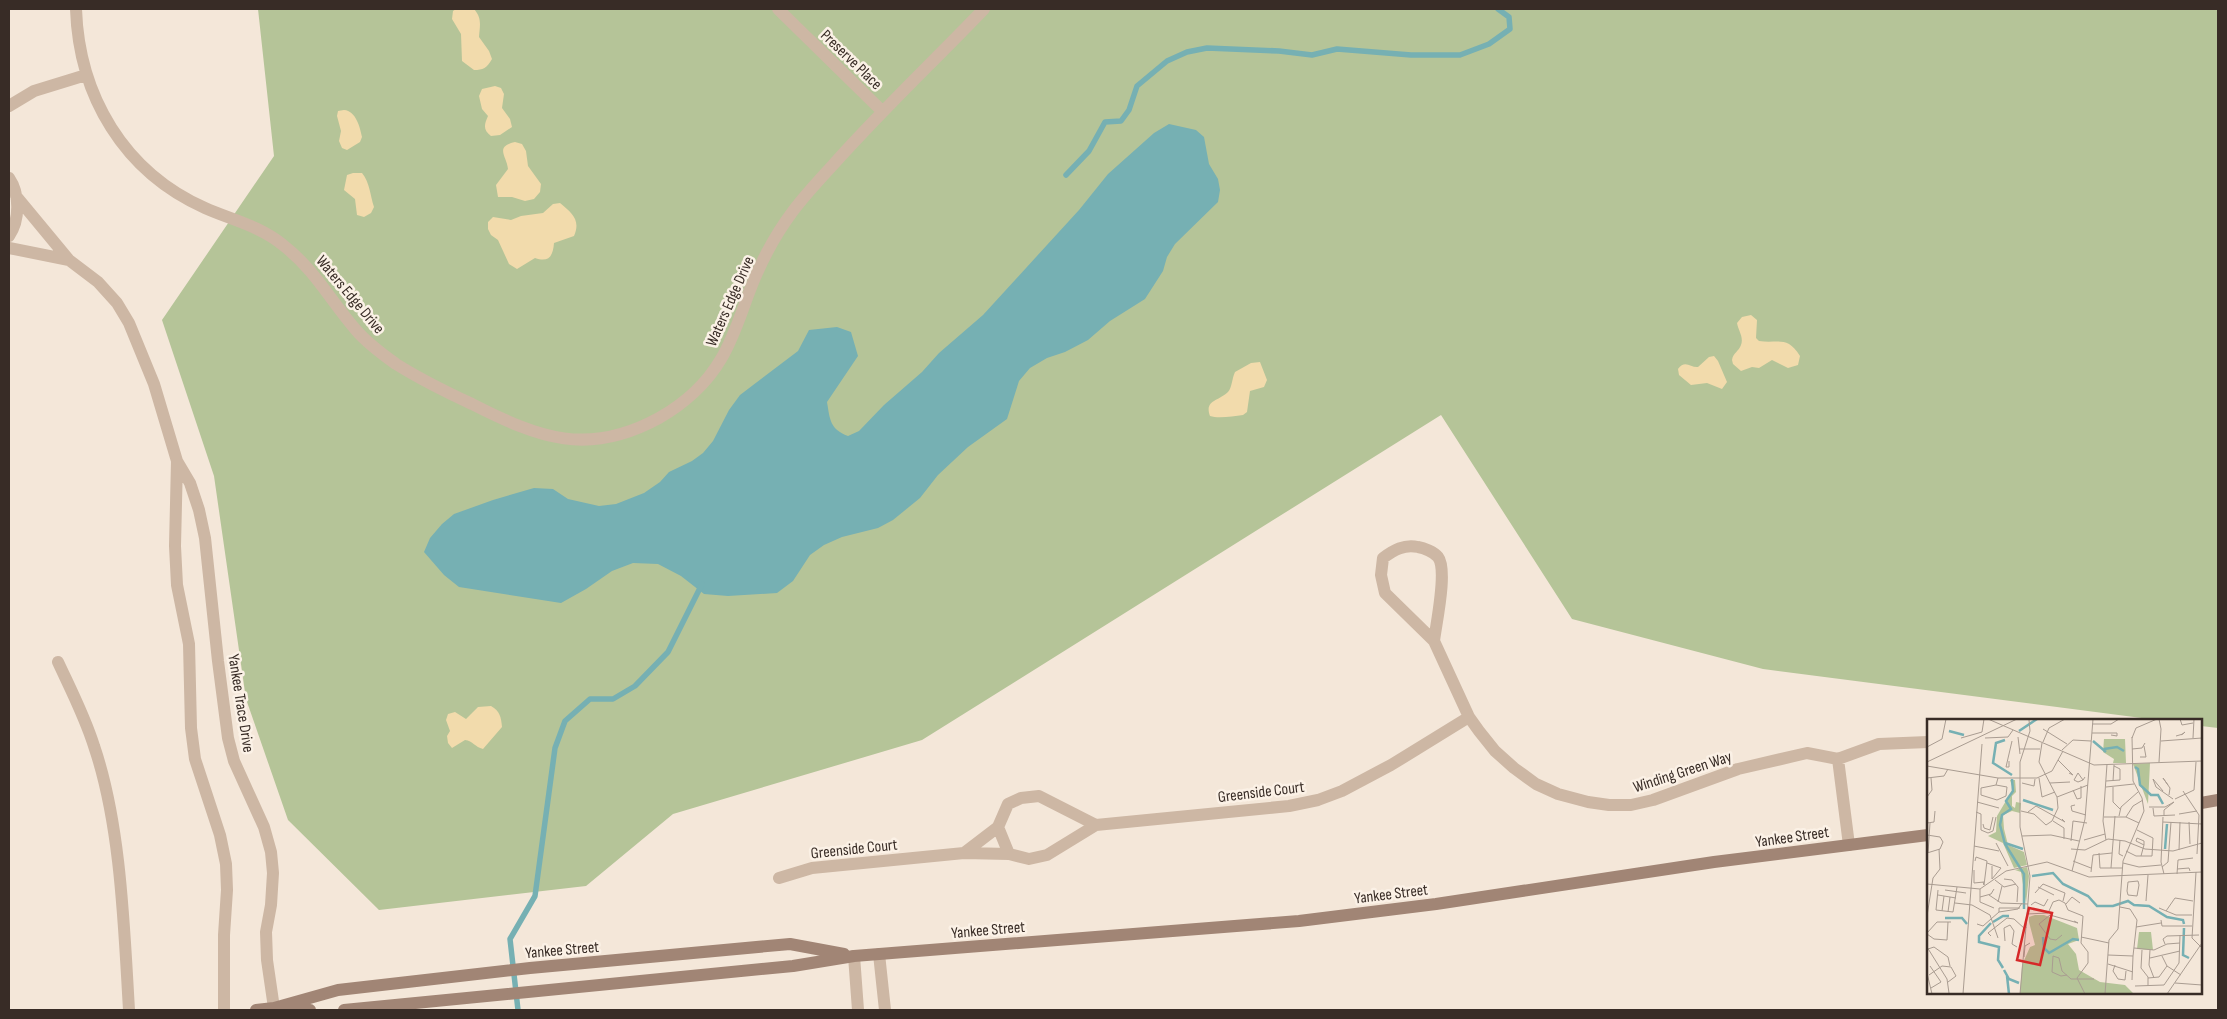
<svg xmlns="http://www.w3.org/2000/svg" width="2227" height="1019" viewBox="0 0 2227 1019" font-family="'Sofia Sans Condensed',sans-serif">
  <style>
    .green { fill: #b5c498 }
    .sand { fill: #f2dbac }
    .water { fill: #76b0b3 }
    .lines { fill: none; stroke-linecap: round; stroke-linejoin: round }
    .stream { stroke: #76b0b3; stroke-width: 5.5 }
    .street { stroke: #cdb7a4; stroke-width: 12 }
    .secondary { stroke: #a18575; stroke-width: 12 }
    .labels { text-anchor: middle; stroke-width: 5; stroke-linejoin: round; paint-order: stroke }
    .street-label { font-size: 16px; fill: #382c26; stroke: #fbf1e6 }
    .inset-river { fill: none; stroke: #76b0b3; stroke-width: 2.5 }
    .inset-road { fill: none; stroke: #a99c91; stroke-width: 1 }
    .view { fill: #d62828; fill-opacity: 0.15; stroke: #d62828; stroke-width: 2.5 }
    .inset-edge { fill: none; stroke: #382c26; stroke-width: 2.5 }
  </style>
  <rect width="100%" height="100%" fill="#f4e7d9"/>
  <path class="green" d="M 258,9 L 2218,9 L 2218,728 L 2201,726 L 2201,720 L 2157,720 L 1763,669 L 1572,619 L 1441,415 L 922,740 L 673,814 L 586,886 L 379,910 L 288,820 L 246,699 L 214,476 L 162,320 L 274,156 Z"/>
  <path class="sand" d="M 456,9 L 474,9 C 482,18 480,25 479,37 L 489,51 L 492,59 C 487,68 483,70 474,70 L 462,61 L 461,34 L 452,19 L 453,11 Z
    M 495,86 L 501,88 L 504,94 L 502,108 L 510,119 L 512,127 L 500,135 L 491,136 C 483,130 484,125 488,116 L 482,109 L 479,96 L 482,89 Z
    M 344,110 C 356,111 360,127 362,137 L 360,142 L 347,150 L 342,148 L 339,141 L 341,131 L 337,116 L 338,111 Z
    M 515,142 L 522,144 L 526,151 L 528,166 L 541,184 L 540,192 L 534,199 L 525,201 L 512,197 L 498,197 L 496,185 L 508,169 C 507,156 494,147 515,142 Z
    M 353,173 L 362,173 C 370,183 370,195 374,207 L 371,213 L 364,217 L 357,215 L 355,199 L 344,190 L 347,175 Z
    M 560,203 C 572,213 581,220 574,236 L 554,243 C 553,256 549,263 535,258 L 517,269 L 509,264 L 498,240 L 491,235 L 488,229 L 488,222 L 493,217 L 511,220 L 521,216 L 543,213 L 553,204 Z
    M 1751,315 L 1757,320 L 1756,338 L 1759,341 C 1778,344 1787,335 1800,356 L 1798,365 L 1788,368 L 1772,360 L 1759,368 L 1752,367 L 1741,371 L 1733,364 L 1732,360 C 1733,353 1739,351 1741,345 C 1744,337 1738,330 1737,323 L 1742,317 Z
    M 1714,356 L 1718,361 L 1727,382 L 1722,389 L 1707,383 L 1691,385 L 1679,375 L 1678,369 C 1685,359 1691,368 1698,367 L 1709,357 Z
    M 1260,362 L 1267,380 L 1264,387 L 1250,391 L 1247,412 L 1243,415 C 1233,416 1219,419 1210,416 C 1204,400 1219,401 1228,392 C 1232,388 1232,378 1235,372 L 1251,363 Z
    M 491,706 C 500,711 501,717 502,727 L 483,749 C 475,747 473,741 465,740 L 452,748 L 448,743 L 447,736 L 450,731 L 446,720 L 448,714 L 455,712 L 466,719 L 478,707 Z"/>
  <path class="water" d="M 1169,124 L 1196,130 L 1204,137 L 1209,164 L 1218,179 L 1220,190 L 1218,202 L 1175,244 L 1167,257 L 1163,271 L 1145,299 L 1110,321 L 1088,340 L 1065,352 L 1047,358 L 1030,368 L 1019,381 L 1007,419 L 968,447 L 938,475 L 920,498 L 893,520 L 878,528 L 842,537 L 824,545 L 810,555 L 793,581 L 777,593 L 728,596 L 704,594 L 681,576 L 658,564 L 633,563 L 612,571 L 586,589 L 561,603 L 459,587 L 444,575 L 424,552 L 430,538 L 442,524 L 454,514 L 493,500 L 534,488 L 553,489 L 568,499 L 599,506 L 616,504 L 644,493 L 660,482 L 669,472 L 692,461 L 703,453 L 713,441 L 729,410 L 740,395 L 798,351 L 809,330 L 837,327 L 851,332 L 858,356 L 827,402 C 830,420 830,429 848,436 L 859,431 L 884,405 L 922,372 L 939,353 L 983,315 L 1079,210 L 1108,174 L 1154,133 Z"/>
  <g class="lines">
    <path class="stream" d="M 1066,175 L 1089,151 L 1105,122 L 1121,121 L 1129,110 L 1137,86 L 1167,61 L 1187,52 L 1207,48 L 1279,51 L 1312,55 L 1337,49 L 1411,55 L 1460,55 L 1489,44 L 1510,29 L 1509,17 L 1498,9
      M 518,1010 L 510,939 L 535,896 L 555,748 L 565,721 L 590,699 L 613,699 L 635,686 L 668,652 L 702,584"/>
    <path class="street" d="M 76,9 C 79,96 124,172 205,208 C 232,220 260,226 283,245 C 315,270 330,300 356,330 C 367,343 382,354 396,364 C 420,379 446,392 472,404 C 539,438 588,457 659,418 C 684,404 707,383 721,359 C 736,334 743,306 754,280 C 764,256 778,231 793,211 C 805,195 819,180 832,166 C 881,111 934,61 984,9
      M 778,9 L 882,111
      M 9,106 L 34,91 L 86,75
      M 9,178 C 20,194 20,220 9,236
      M 16,196 L 69,260 L 98,282 L 117,303 L 129,323 L 154,384 L 177,461 L 190,483 L 199,510 L 205,538 L 218,661 L 228,738 L 234,761 L 264,827 L 271,852 L 273,873 L 271,905 L 266,932 L 267,960 L 274,1008
      M 9,248 L 69,260
      M 177,461 L 175,546 L 177,585 L 189,644 L 191,728 L 195,759 L 220,835 L 226,864 L 227,890 L 224,935 L 224,1010
      M 1434,641 C 1436,624 1448,570 1438,557 C 1434,552 1424,548 1418,547 C 1404,544 1394,550 1383,558 L 1381,575 L 1385,593 L 1434,641 L 1469,717 L 1479,731 L 1495,751 L 1514,768 L 1536,784 L 1558,794 L 1588,802 L 1609,805 L 1631,805 L 1653,800 L 1738,769 L 1807,753 L 1838,759 L 1879,744 L 1928,742
      M 58,662 C 71,690 85,717 94,746 C 121,825 124,927 129,1010
      M 1838,759 L 1849,845
      M 1096,825 L 1047,855 L 1029,859 L 1009,854 L 998,827 L 1008,804 L 1021,798 L 1039,796 L 1096,825 L 1289,806 L 1318,800 L 1342,791 L 1391,765 L 1469,717
      M 964,853 L 998,827
      M 779,878 L 812,868 L 964,853 L 1009,854
      M 879,954 L 885,1010
      M 854,956 L 858,1010"/>
    <path class="secondary" d="M 2201,803 L 2218,800
      M 274,1008 L 338,990 L 530,968 L 790,944 L 844,954
      M 256,1010 L 274,1008 L 310,1010
      M 344,1010 L 793,966 L 854,956 L 1299,921 L 1436,904 L 1714,862 L 1928,835"/>
  </g>
  <g class="labels">
    <g class="street-label">
      <text transform="translate(852 59) rotate(44)" y="6">Preserve Place</text>
      <text transform="translate(351 294) rotate(50)" y="6">Waters Edge Drive</text>
      <text transform="translate(729 301) rotate(-66)" y="6">Waters Edge Drive</text>
      <text transform="translate(242 703) rotate(81)" y="6">Yankee Trace Drive</text>
      <text transform="translate(1682 771) rotate(-18)" y="6">Winding Green Way</text>
      <text transform="translate(1261 791) rotate(-7)" y="6">Greenside Court</text>
      <text transform="translate(1792 836) rotate(-8)" y="6">Yankee Street</text>
      <text transform="translate(854 848) rotate(-6)" y="6">Greenside Court</text>
      <text transform="translate(1391 893) rotate(-7)" y="6">Yankee Street</text>
      <text transform="translate(988 929) rotate(-5)" y="6">Yankee Street</text>
      <text transform="translate(562 949) rotate(-5)" y="6">Yankee Street</text>
    </g>
  </g>
  <g transform="translate(1927 719)">
    <rect width="275" height="275" fill="#f4e7d9"/>
    <path d="M 177,20 L 198,20 L 199,44 L 186,44 L 187,40 L 176,33 ZM 223,44 L 221,85 L 206,45 ZM 83,61 L 88,61 L 89,73 L 85,77 L 85,87 L 88,89 L 89,83 L 94,84 L 93,94 L 85,92 L 76,96 L 77,110 L 81,126 L 97,133 L 100,146 L 87,149 L 76,124 L 61,117 L 69,113 L 70,97 L 86,70 ZM 100,148 L 102,157 L 99,184 L 94,153 L 88,151 ZM 108,196 L 117,196 L 150,209 L 152,221 L 141,225 L 149,235 L 152,251 L 173,263 L 198,266 L 207,275 L 93,275 L 95,246 L 103,228 L 108,226 L 102,203 L 102,198 ZM 212,213 L 224,213 L 226,231 L 210,230 Z" fill="#b5c498"/>
    <path class="inset-river" d="M 22,12 L 37,16M 92,12 L 110,0M 78,21 L 69,24 L 66,44 L 85,56M 166,22 L 179,33M 177,30 L 190,28 L 197,32M 208,48 L 211,50 L 213,66 L 224,76 L 231,76 L 236,85M 85,60 L 86,72 L 79,82 L 84,90 L 75,96 L 73,106 L 78,125 L 97,155 L 97,190M 96,81 L 126,91M 78,124 L 96,130M 238,130 L 240,105M 105,157 L 126,154 L 136,165 L 161,177 L 170,187 L 186,187 L 201,182 L 207,186 L 222,187 L 240,198 L 256,201 L 257,205M 18,199 L 35,199 L 40,205M 66,203 L 76,197 L 82,197M 64,204 L 52,217 L 52,223 L 72,228 L 71,241 L 76,249M 257,209 L 256,236 L 262,239M 116,218 L 117,229 L 122,234 L 146,220 L 152,221M 77,251 L 82,260 L 92,264M 80,257 L 82,275"/>
    <path class="inset-road" d="M 61,0 L 167,46 L 275,42M 232,0 L 234,10 L 232,43M 253,0 L 255,6 L 266,4M 165,5 L 184,5 L 192,0M 116,10 L 140,25M 165,14 L 190,14 L 190,17 L 184,16M 249,17 L 256,15 L 258,13 L 254,16M 91,18 L 93,35M 34,19 L 55,13 L 57,0M 58,19 L 81,18 L 86,11M 205,19 L 209,9 L 230,0M 266,19 L 267,0M 234,22 L 275,19M 116,23 L 122,9 L 138,0M 0,28 L 15,20 L 19,0M 92,30 L 113,30M 205,30 L 215,29 L 218,24M 135,31 L 146,21 L 164,22M 213,38 L 219,38 L 217,27M 131,41 L 146,56 L 142,54M 82,42 L 82,48 L 79,48 L 85,22M 0,43 L 90,0M 0,47 L 71,59 L 110,59 L 125,52 L 136,32M 0,59 L 17,57 L 21,50M 112,59 L 115,78 L 128,73M 156,61 L 151,54 L 147,61 L 151,63 L 156,61 L 158,58M 179,62 L 193,61 L 193,50 L 187,47M 186,62 L 187,46M 95,64 L 107,67 L 108,60M 123,64 L 143,63M 69,66 L 80,68 L 79,77 L 70,81 L 54,76 L 54,69 L 69,66 L 71,59M 241,66 L 236,59 L 243,69 L 242,76M 179,68 L 207,65M 186,68 L 186,83 L 193,90M 146,71 L 150,80 L 154,79 L 154,67M 236,72 L 226,60 L 229,68 L 246,80M 256,72 L 272,96 L 270,135M 0,78 L 5,71 L 4,59M 130,78 L 161,66M 248,80 L 267,71 L 269,43M 50,83 L 72,89M 148,86 L 144,87 L 145,92 L 159,96M 222,88 L 238,88 L 247,83M 226,89 L 227,97 L 248,96M 94,92 L 107,95 L 119,106 L 125,102 L 131,89 L 130,78 L 112,43 L 115,24M 49,93 L 54,95 L 54,111 L 61,114 L 66,112 L 69,98M 101,93 L 109,87 L 138,103 L 135,100M 252,95 L 270,92M 192,97 L 194,88 L 211,73M 237,97 L 237,91 L 247,83M 177,98 L 199,98 L 212,104M 199,98 L 206,87 L 216,81M 236,98 L 234,143 L 237,155M 126,102 L 137,109 L 137,120M 236,103 L 275,105M 262,103 L 263,125M 0,104 L 7,103 L 8,92M 56,105 L 57,109 L 63,111 L 66,98M 0,116 L 13,118 L 16,123 L 13,130 L 0,134M 95,117 L 124,116 L 152,122M 157,121 L 178,115M 179,121 L 176,102 L 180,45M 193,121 L 192,135 L 196,137M 144,122 L 146,102 L 160,104M 69,124 L 81,147M 47,127 L 72,132M 144,130 L 158,131 L 181,120 L 198,122 L 218,130 L 246,132 L 275,124M 252,131 L 253,103M 199,132 L 209,137 L 225,137 L 226,119 L 210,111M 1,134 L 3,104M 172,134 L 173,149 L 195,149M 214,137 L 217,126 L 217,122 L 210,119 L 209,122 L 217,126M 48,142 L 49,138 L 60,142 L 57,166 L 56,163M 146,142 L 164,149M 60,144 L 74,149 L 65,160 L 65,147M 196,144 L 212,148 L 234,146M 235,148 L 241,143 L 244,103M 184,149 L 188,97M 250,150 L 262,149 L 263,152M 47,151 L 47,164 L 57,163M 145,152 L 158,100 L 166,0M 164,153 L 166,136 L 185,134M 269,153 L 265,219 L 275,229M 250,155 L 251,141 L 266,139M 77,160 L 85,161 L 91,168 L 90,183M 68,161 L 77,168 L 89,165M 0,165 L 53,170 L 79,152 L 120,143 L 162,158 L 275,153M 111,168 L 127,176M 53,170 L 53,183 L 67,189M 11,171 L 9,191 L 26,193 L 30,168M 18,171 L 39,174M 200,172 L 201,176 L 210,177 L 212,166M 200,172 L 201,163 L 211,162 L 212,166M 108,174 L 116,165 L 138,174 L 136,182M 11,176 L 29,179M 62,176 L 74,184 L 101,185M 53,178 L 64,175 L 67,170M 219,182 L 221,156M 71,183 L 75,167M 28,184 L 45,186 L 63,196 L 71,219M 139,185 L 145,178 L 153,184M 104,186 L 108,183 L 117,187 L 121,180M 193,188 L 203,190 L 210,201 L 206,237M 232,189 L 249,196 L 265,196M 15,192 L 17,177M 122,192 L 126,183 L 132,181 L 138,184 L 141,191 L 156,197 L 154,224 L 161,233 L 161,244 L 150,259 L 158,275M 239,192 L 248,179 L 266,182M 21,193 L 23,178M 72,193 L 72,189 L 93,189M 100,195 L 121,194M 0,197 L 6,159 L 13,150 L 12,130M 234,201 L 235,207 L 265,207M 50,205 L 56,207 L 72,193 L 91,190 L 95,184M 275,207 L 275,186M 209,208 L 234,204M 99,209 L 103,157 L 93,108 L 93,43 L 103,12 L 102,1M 0,214 L 10,203 L 24,203M 0,215 L 7,220 L 20,221 L 21,203M 135,216 L 129,221 L 123,220 L 112,205 L 123,196 L 151,204 L 147,202M 64,217 L 61,214 L 80,199 L 87,200 L 98,210M 154,218 L 182,224M 78,222 L 77,209 L 83,206 L 87,212 L 85,225 L 90,228M 238,225 L 236,220 L 240,217 L 272,216M 0,228 L 20,260 L 22,274M 207,229 L 227,231 L 240,225 L 253,224M 1,230 L 7,228 L 21,238 L 23,247M 215,231 L 214,249 L 221,258 L 221,267M 223,231 L 222,246 L 227,259M 181,236 L 206,237 L 205,261M 235,237 L 240,247 L 254,256M 97,238 L 98,227 L 103,224M 223,239 L 253,232M 181,245 L 206,253M 188,246 L 186,252 L 191,260 L 198,261 L 199,252M 3,247 L 14,263 L 4,269M 0,254 L 5,275M 2,256 L 15,247 L 24,248 L 29,257 L 21,263M 140,256 L 134,257 L 125,253 L 126,237 L 132,239 L 135,252 L 144,260 L 167,260M 221,259 L 232,258 L 240,247M 248,264 L 275,266M 208,267 L 237,266 L 252,244 L 253,216M 12,275 L 47,275M 36,275 L 55,25M 93,275 L 99,208M 159,275 L 177,275M 178,275 L 182,221 L 191,210 L 196,142 L 217,92 L 215,79 L 206,62 L 205,18M 240,275 L 275,224"/>
    <path class="view" d="M 102,189 L 125,194 L 113,246 L 90,241 Z"/>
    <rect width="275" height="275" class="inset-edge"/>
  </g>
  <rect width="2227" height="1019" fill="none" stroke="#382c26" stroke-width="20"/>
</svg>
